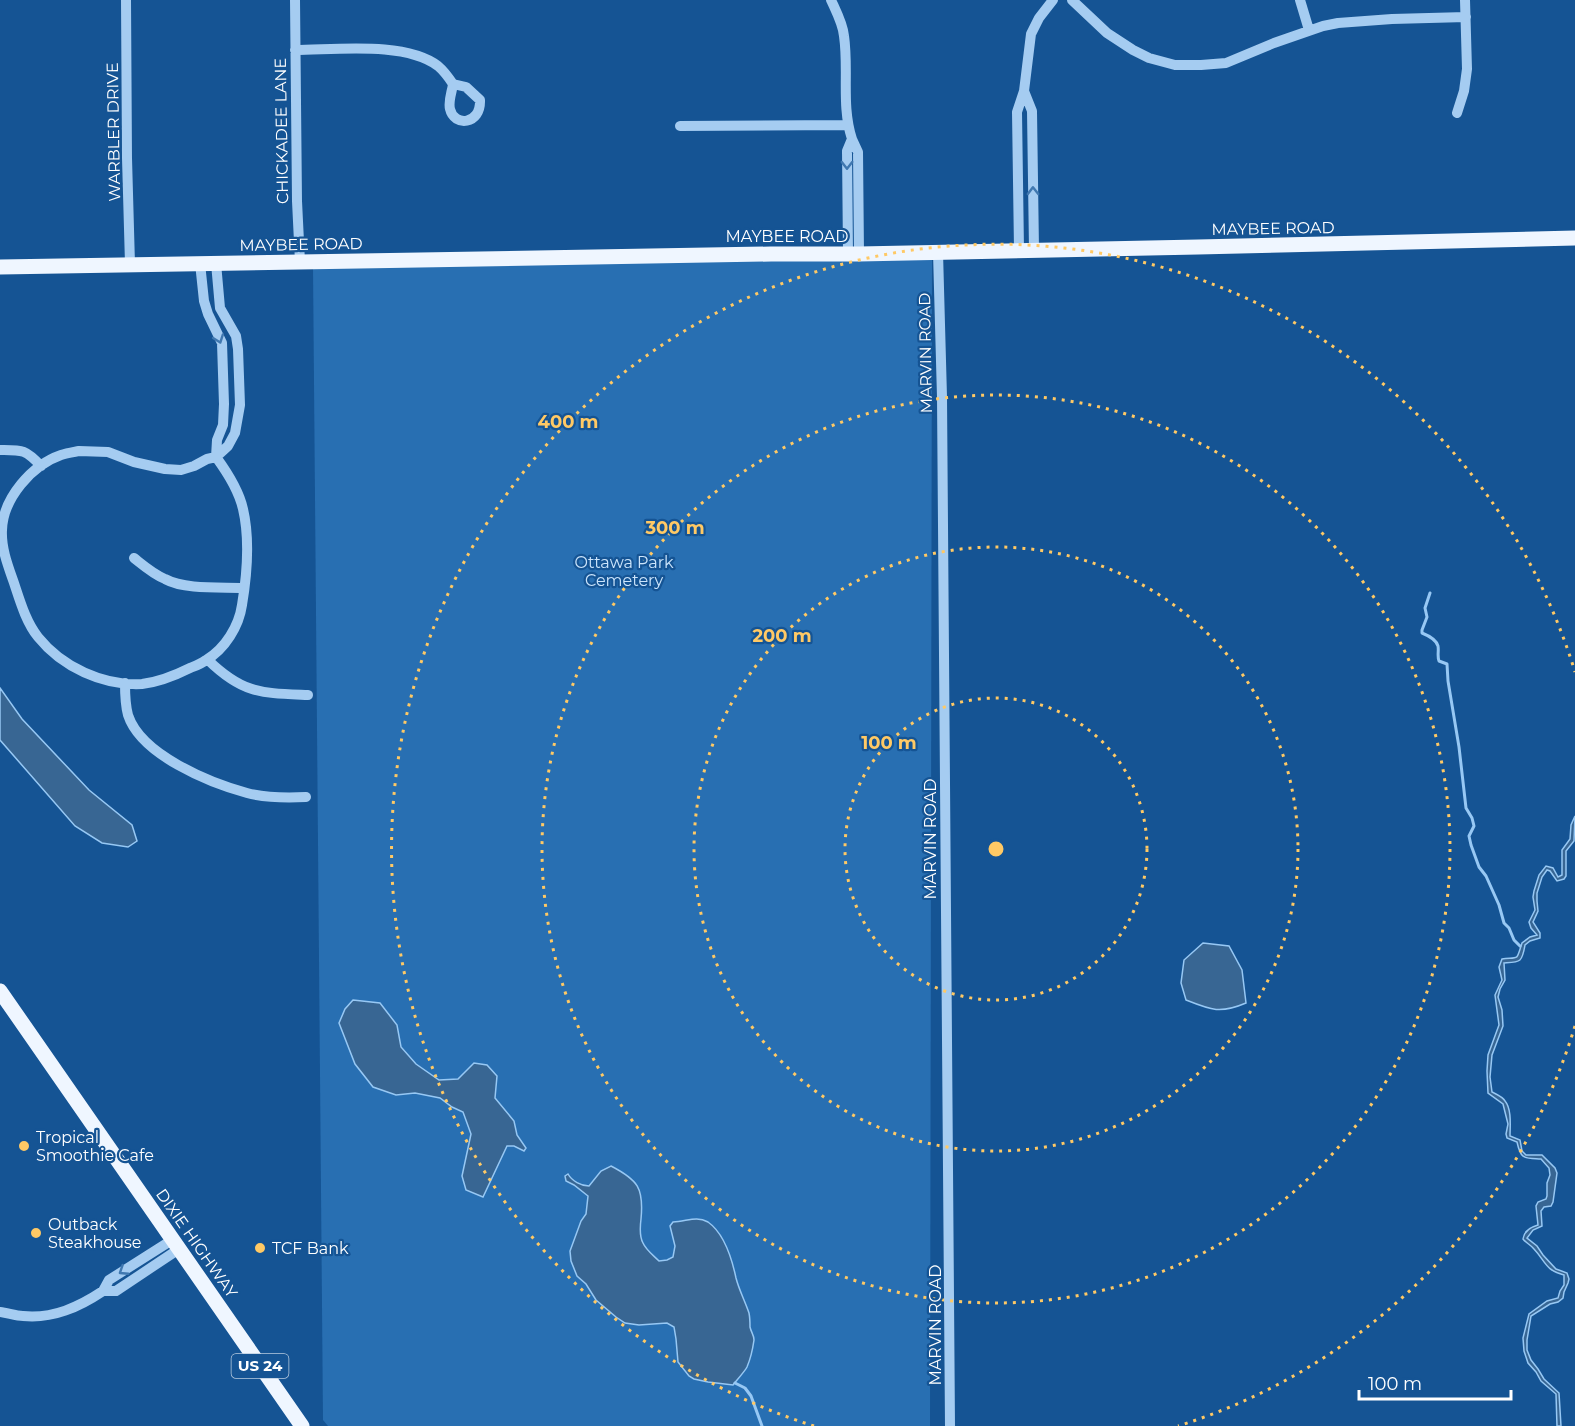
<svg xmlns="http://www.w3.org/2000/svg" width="1575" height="1426" viewBox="0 0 1575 1426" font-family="Montserrat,sans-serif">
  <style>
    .green { fill: #286fb2 }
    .water { fill: #386693; stroke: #97c8f4; stroke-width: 1.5 }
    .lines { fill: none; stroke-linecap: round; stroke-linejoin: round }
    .stream { stroke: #97c8f4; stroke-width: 3 }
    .minor { stroke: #a5ccf1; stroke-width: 10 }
    .major { stroke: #eff6ff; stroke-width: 15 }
    .oneway { stroke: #4078b0 }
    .ring { fill: none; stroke: #ffc965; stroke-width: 3; stroke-dasharray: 3 6 }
    .poi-dot { fill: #ffc965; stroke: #155494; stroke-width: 2 }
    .labels { text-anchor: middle; stroke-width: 4.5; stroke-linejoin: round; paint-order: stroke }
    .shield { fill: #155494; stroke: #b9ccdf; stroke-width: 1.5 }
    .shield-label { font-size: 15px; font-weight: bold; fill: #fff }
    .street-label { font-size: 16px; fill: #fff; stroke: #155494 }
    .park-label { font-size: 16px; fill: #cce5fc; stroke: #155494 }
    .poi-label { font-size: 16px; fill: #fff; stroke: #155494; text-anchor: start }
    .centre { fill: #ffc965; stroke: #155494; stroke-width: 3 }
    .ring-label { font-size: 18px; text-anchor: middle; font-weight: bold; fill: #ffc965; stroke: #155494; stroke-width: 4.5; stroke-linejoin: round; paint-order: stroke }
  </style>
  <rect width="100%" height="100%" fill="#155494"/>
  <path class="green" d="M 932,257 L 930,1426 L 328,1426 L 323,1420 L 313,266 Z"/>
  <path class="water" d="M 0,688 L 22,719 L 89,790 L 132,825 L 137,841 L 128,847 L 102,843 L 75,826 L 0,740 Z
    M 1575,816 L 1574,841 L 1566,851 L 1566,876 L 1564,879 L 1557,881 L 1550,871 L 1547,870 L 1542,877 L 1537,893 L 1537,901 L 1538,911 L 1533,922 L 1540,933 L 1540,938 L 1530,941 L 1525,945 C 1522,963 1520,962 1504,963 L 1505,980 L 1500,989 L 1498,997 L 1502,1010 L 1503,1026 L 1492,1055 L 1490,1077 L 1492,1092 C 1496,1094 1503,1097 1505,1101 C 1512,1109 1510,1127 1510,1136 L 1520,1140 L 1522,1151 L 1526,1155 L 1542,1155 L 1555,1168 L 1557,1173 L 1553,1202 L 1551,1206 L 1544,1207 L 1541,1211 L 1542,1226 L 1533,1230 L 1527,1238 L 1537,1246 L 1543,1255 L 1556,1269 L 1567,1273 L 1569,1279 L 1568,1283 L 1564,1292 L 1563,1298 L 1558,1302 L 1550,1304 L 1531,1316 L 1527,1340 L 1527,1350 L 1531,1360 L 1538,1369 L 1544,1379 L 1559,1393 L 1561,1426 L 1557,1426 L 1556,1394 L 1541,1381 L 1536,1372 L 1528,1363 L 1524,1351 L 1523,1338 L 1529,1314 L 1547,1301 L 1558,1298 L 1560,1291 L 1564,1285 L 1564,1275 C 1545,1270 1546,1262 1534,1249 C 1531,1245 1526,1243 1523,1239 C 1524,1231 1531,1227 1538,1225 L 1536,1206 L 1538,1202 L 1546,1199 L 1547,1196 L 1547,1183 L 1550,1175 L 1549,1168 L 1541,1159 C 1524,1158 1521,1160 1517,1142 L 1507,1138 L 1506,1134 L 1508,1124 L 1503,1104 L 1488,1093 L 1487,1071 L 1488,1055 L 1499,1025 L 1495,995 L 1502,980 L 1499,967 L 1502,959 C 1520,957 1516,961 1522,943 L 1530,937 L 1537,935 L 1531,928 L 1529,922 L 1535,910 L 1533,897 L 1534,891 L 1539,875 L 1546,866 L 1553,868 L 1558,877 L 1562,875 L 1562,850 L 1570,839 L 1571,825 Z
    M 1203,943 L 1229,946 L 1242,970 L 1246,1003 C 1220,1014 1211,1010 1186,1000 L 1181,983 L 1184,960 Z
    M 353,1000 L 380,1003 L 397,1025 L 401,1047 L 416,1064 L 439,1080 L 458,1079 L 474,1063 L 487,1065 L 497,1076 L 495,1098 L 514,1121 L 517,1135 L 526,1148 L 524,1151 L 514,1146 L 507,1146 L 483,1197 L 466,1190 L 462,1176 L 471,1134 L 463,1112 L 452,1107 L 440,1098 L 415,1093 L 396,1095 L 373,1087 L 355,1064 L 339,1023 L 345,1009 Z
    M 611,1166 C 638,1180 644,1188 641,1219 C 640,1227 639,1236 643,1243 C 646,1250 653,1255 659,1261 L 667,1260 L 673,1257 L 675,1246 L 670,1226 L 673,1222 C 686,1222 696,1215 708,1222 C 725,1234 732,1259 736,1278 C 739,1290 745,1301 749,1313 C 750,1318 750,1322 750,1327 C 751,1332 754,1335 754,1340 C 753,1347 750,1360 747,1367 C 745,1371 737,1380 733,1385 L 708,1382 L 694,1379 L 689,1376 L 678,1362 L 676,1339 L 674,1327 L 667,1323 L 639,1325 L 625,1323 L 616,1317 L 596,1300 L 586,1284 L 577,1276 L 571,1261 L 570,1251 L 581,1221 L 586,1214 L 588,1196 L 574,1185 L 566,1181 L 565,1176 L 568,1174 C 572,1181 581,1186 589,1186 L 601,1171 Z"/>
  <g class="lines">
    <path class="stream" d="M 1430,593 L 1425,608 L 1427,617 L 1422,630 L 1422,633 C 1427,635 1436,639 1438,646 C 1439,651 1437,656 1439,661 L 1447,664 L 1448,681 L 1459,747 L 1466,808 L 1472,818 L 1474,826 L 1469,836 L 1471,845 L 1479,867 L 1486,876 L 1499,905 L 1504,923 L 1509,928 L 1514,940 L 1520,946
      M 735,1383 L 745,1388 L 751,1396 L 762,1426"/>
    <path class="minor" d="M 126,0 L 127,158 L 130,264
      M 295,0 L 297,201 L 300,262
      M 831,0 C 836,11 843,24 844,36 C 849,70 841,106 852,139
      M 1072,0 L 1107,33 L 1133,50 L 1149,58 L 1175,65 L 1201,65 L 1226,63 L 1274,43 L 1323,26 L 1338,23 L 1392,19 L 1466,17
      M 1300,0 L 1309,30
      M 295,50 C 335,50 405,41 438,66 C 444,71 449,78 453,84 C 452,92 448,101 450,109 C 454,127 481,125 480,100 L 466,87 L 453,84
      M 1024,91 L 1031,34 L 1039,18 L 1053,0
      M 1457,113 L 1464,91 L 1467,69 L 1465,0
      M 680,126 L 848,125
      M 1019,250 L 1017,112 L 1024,91 L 1032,111 L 1034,250
      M 938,252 L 942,397 L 950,1426
      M 848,254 L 847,151 L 852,139 L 858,152 L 859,254
      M 200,263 L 204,301 L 208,314 L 222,343 L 224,404 L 223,425 L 217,440 L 216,457 L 228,446 L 235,433 L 240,405 L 238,349 L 236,336 L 220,308 L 216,263
      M 0,450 C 22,450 25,449 41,466
      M 79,451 L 108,452 L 134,462 L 165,469 L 181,470 L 194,466 L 207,459 L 216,457 C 227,472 239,491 243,509 C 250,539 247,575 242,605 C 239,626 225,649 206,660 C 201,664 195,666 190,668 C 174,676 159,682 142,684 C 103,686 62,667 38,637 C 26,622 20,601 14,583 C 8,566 1,548 2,530 C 3,498 32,465 61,455 C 67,453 74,452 79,451 Z
      M 134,558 C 144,566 153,574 165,579 C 185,590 221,587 243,588
      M 208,660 C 243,694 261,693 308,695
      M 125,683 C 125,694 125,704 128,715 C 141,755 210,783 247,793 C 266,798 286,798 306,797
      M 172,1240 L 109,1280 L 103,1291 L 116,1291 L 179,1249
      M 0,1312 C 8,1313 16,1316 23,1316 C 53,1319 79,1307 103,1291"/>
    <path class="major" d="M 0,267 L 771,254 L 859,254 L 1198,247 L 1575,238
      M 0,991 L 302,1426"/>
  </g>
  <defs><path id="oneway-chevron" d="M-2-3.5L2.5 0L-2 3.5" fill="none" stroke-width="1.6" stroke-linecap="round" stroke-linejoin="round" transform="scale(1.5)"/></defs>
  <g class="oneway">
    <use href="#oneway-chevron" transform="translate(847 165) rotate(90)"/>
    <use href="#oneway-chevron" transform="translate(1033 191) rotate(-91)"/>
    <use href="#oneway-chevron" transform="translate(219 339) rotate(70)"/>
    <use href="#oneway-chevron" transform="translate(123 1271) rotate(147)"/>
  </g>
  <g class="ring">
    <circle cx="996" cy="849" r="151"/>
    <circle cx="996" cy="849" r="302"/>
    <circle cx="996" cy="849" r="454"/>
    <path d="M1575 1026A605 605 0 0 1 1178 1426M814 1426A605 605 0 1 1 1575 672"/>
  </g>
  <g class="poi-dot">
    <circle cx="24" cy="1146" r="6"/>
    <circle cx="36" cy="1233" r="6"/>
    <circle cx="260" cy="1248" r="6"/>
  </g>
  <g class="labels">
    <rect class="shield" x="231.5" y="1354" width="57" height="24" rx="4.5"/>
    <g class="shield-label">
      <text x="260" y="1371">US 24</text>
    </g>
    <g class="street-label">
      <text transform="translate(281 131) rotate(-91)" y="6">CHICKADEE LANE</text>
      <text transform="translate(113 132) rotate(-91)" y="6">WARBLER DRIVE</text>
      <text transform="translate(1273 228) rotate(-1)" y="6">MAYBEE ROAD</text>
      <text x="787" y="242">MAYBEE ROAD</text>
      <text transform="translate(301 244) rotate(-1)" y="6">MAYBEE ROAD</text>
      <text transform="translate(925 353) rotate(-91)" y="6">MARVIN ROAD</text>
      <text transform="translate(930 839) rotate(-90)" y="6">MARVIN ROAD</text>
      <text transform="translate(197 1243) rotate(55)" y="6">DIXIE HIGHWAY</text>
      <text transform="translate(935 1325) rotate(-90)" y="6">MARVIN ROAD</text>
    </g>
    <g class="park-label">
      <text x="624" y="568">Ottawa Park<tspan x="624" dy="18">Cemetery</tspan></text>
    </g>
    <g class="poi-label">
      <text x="36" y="1143">Tropical<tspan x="36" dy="18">Smoothie Cafe</tspan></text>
      <text x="48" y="1230">Outback<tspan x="48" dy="18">Steakhouse</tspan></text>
      <text x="272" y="1254">TCF Bank</text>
    </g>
  </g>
  <circle cx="996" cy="849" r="9" class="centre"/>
  <g class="ring-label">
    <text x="568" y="428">400 m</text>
    <text x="675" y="534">300 m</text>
    <text x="782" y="642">200 m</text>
    <text x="889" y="749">100 m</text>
  </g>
  <path d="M1359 1390v9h152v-9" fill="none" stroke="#ffffff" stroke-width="3"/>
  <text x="1368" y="1390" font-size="18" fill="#ffffff" stroke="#155494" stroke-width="4.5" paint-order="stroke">100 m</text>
</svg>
